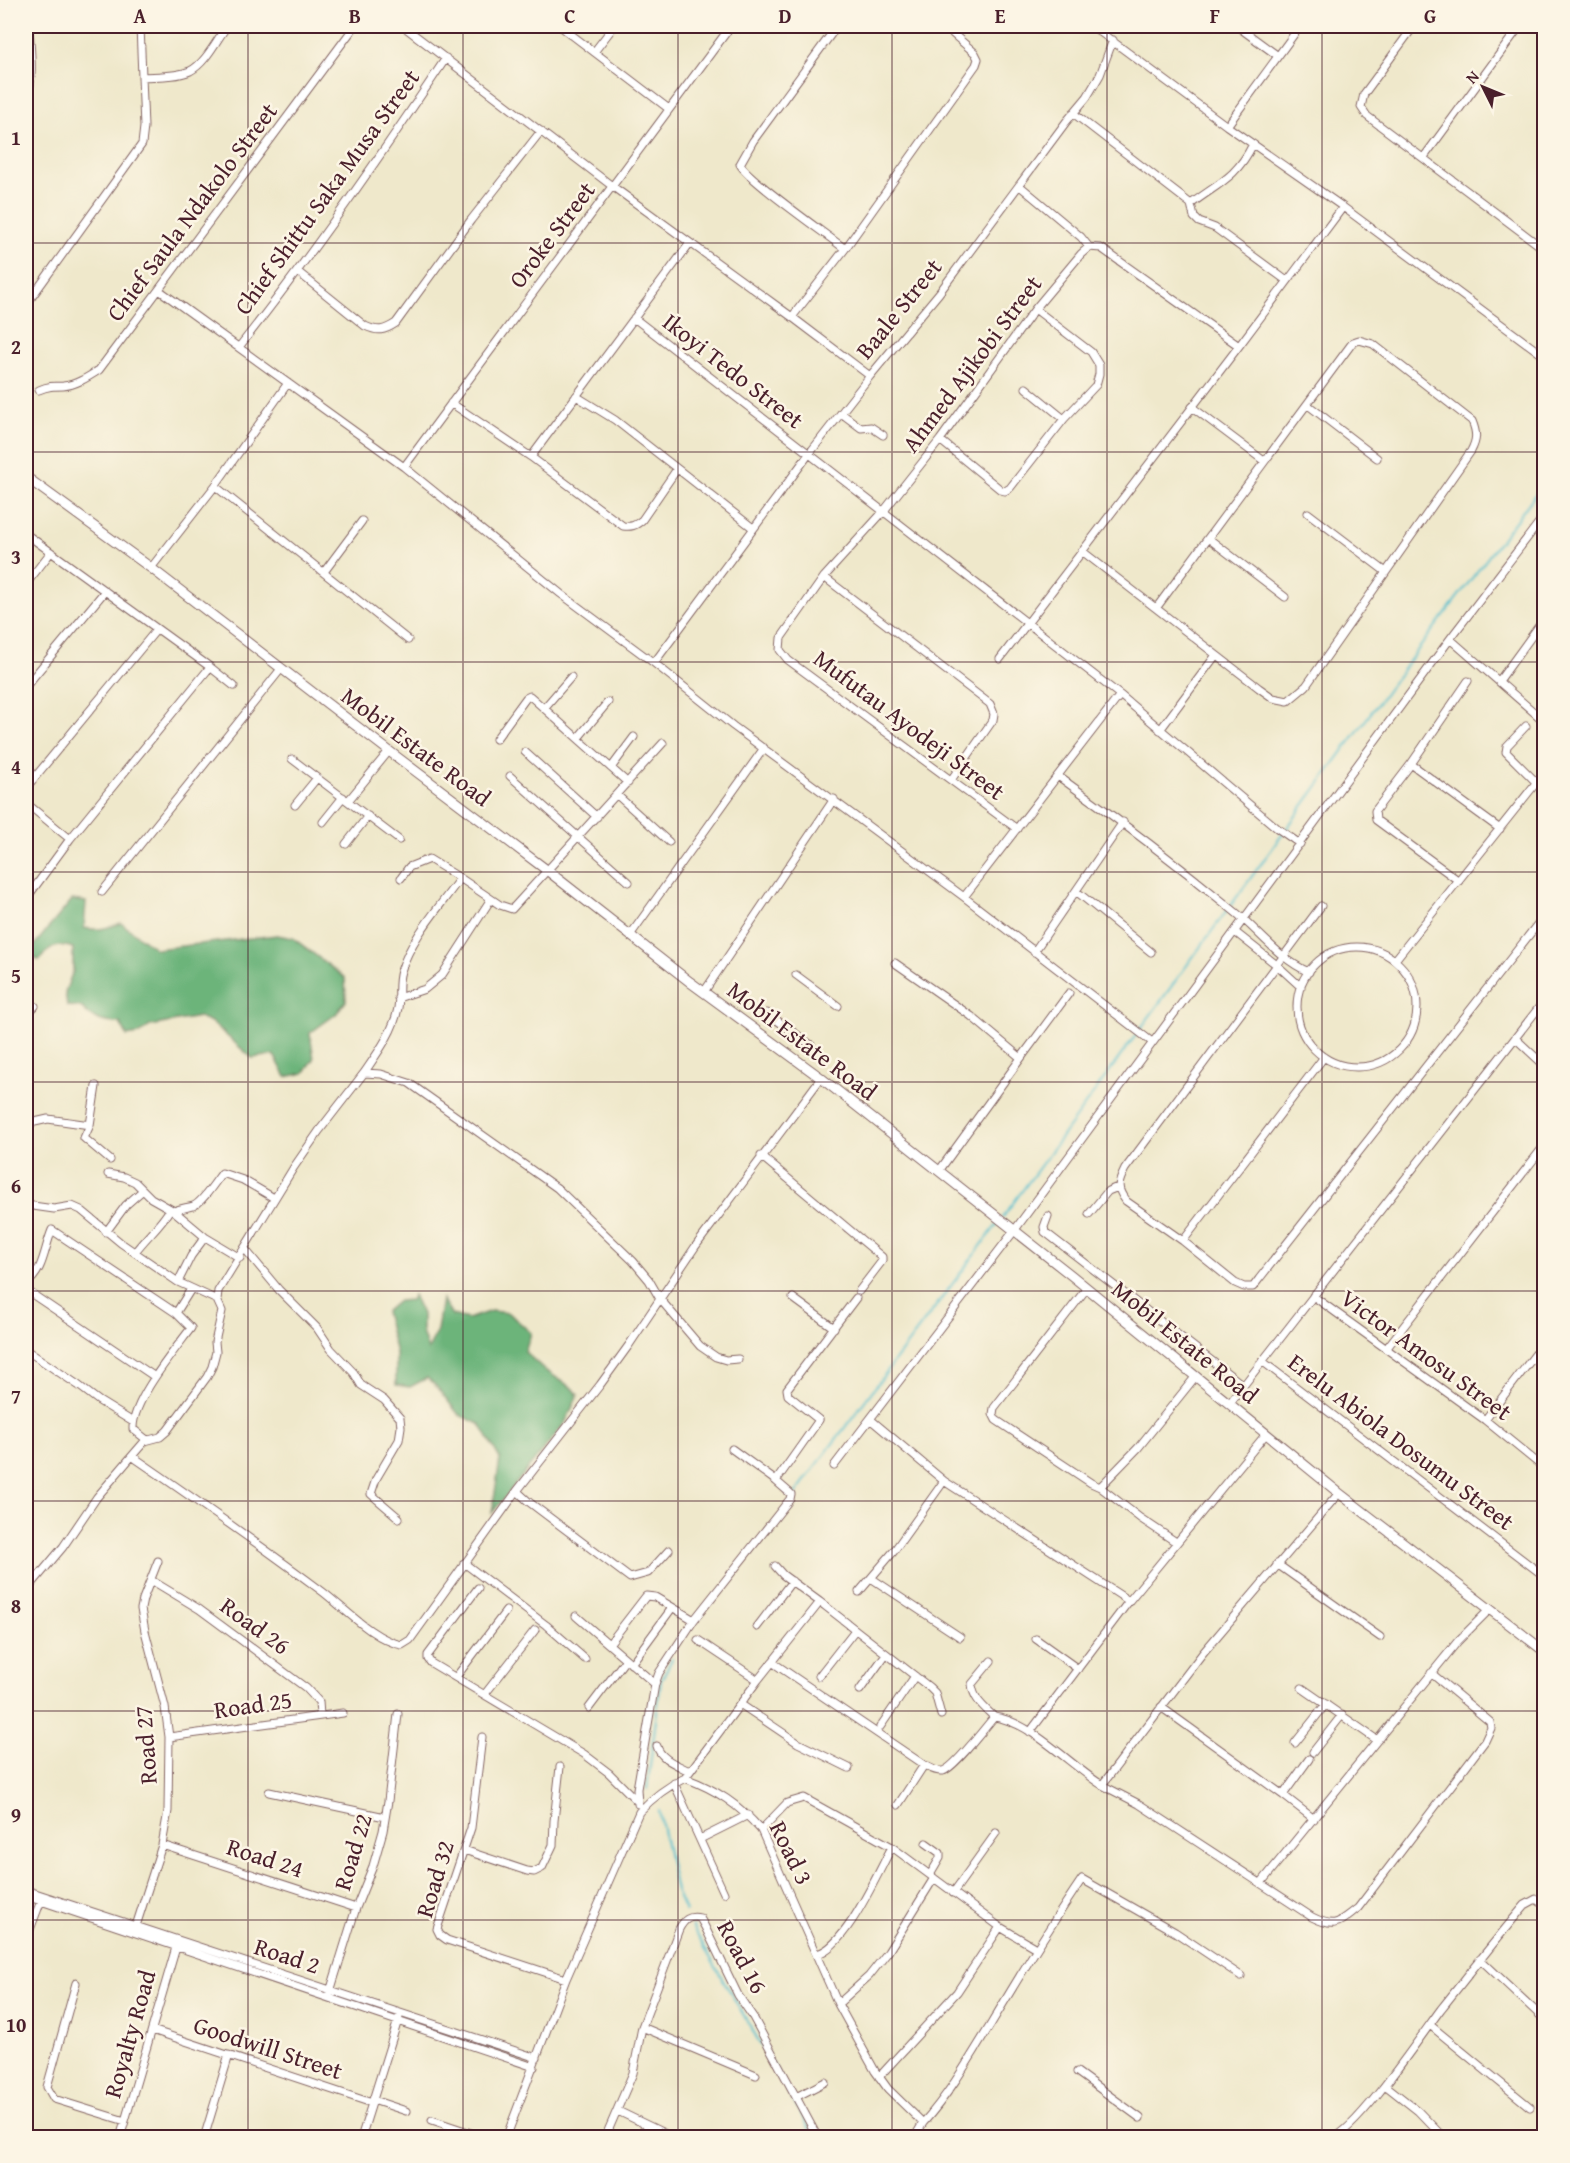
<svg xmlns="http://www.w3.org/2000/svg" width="1570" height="2163" viewBox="0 0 1570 2163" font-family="'Gentium Book Plus',serif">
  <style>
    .forest { fill: #6cb47a; stroke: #5b6a52; stroke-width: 1.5 }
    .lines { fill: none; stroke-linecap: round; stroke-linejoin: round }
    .stream { stroke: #52bece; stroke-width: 2 }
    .minor-casing { stroke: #846563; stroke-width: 9 }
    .major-casing { stroke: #846563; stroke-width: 11 }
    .minor { stroke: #fff; stroke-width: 7 }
    .major { stroke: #fff; stroke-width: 9 }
    .grid { fill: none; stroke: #4a1f2b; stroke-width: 1.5; stroke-opacity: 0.55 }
    .labels { text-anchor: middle; stroke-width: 5; stroke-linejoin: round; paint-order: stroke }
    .street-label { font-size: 24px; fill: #4a1f2b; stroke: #fcf5e5 }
    .neatline { fill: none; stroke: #4a1f2b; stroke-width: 2 }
    .grid-label { font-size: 20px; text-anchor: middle; font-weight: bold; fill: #4a1f2b }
  </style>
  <rect width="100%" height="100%" fill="#fcf5e5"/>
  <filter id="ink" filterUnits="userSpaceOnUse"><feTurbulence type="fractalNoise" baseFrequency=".0167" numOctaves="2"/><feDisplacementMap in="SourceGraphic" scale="12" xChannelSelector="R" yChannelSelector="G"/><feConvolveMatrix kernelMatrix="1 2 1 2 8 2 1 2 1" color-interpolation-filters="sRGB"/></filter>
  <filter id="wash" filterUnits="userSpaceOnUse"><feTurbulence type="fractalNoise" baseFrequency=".008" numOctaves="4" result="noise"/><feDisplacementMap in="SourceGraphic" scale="24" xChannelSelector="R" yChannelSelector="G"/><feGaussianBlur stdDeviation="1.35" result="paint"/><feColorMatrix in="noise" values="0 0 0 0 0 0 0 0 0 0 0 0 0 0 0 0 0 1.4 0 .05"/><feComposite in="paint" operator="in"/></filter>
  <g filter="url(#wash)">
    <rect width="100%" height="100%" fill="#efe8cb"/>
    <path class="forest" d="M 72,900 L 86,902 L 84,928 C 98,931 107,928 121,923 L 156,949 L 277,935 L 293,938 L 345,978 L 346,1001 L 336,1014 L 310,1033 L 314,1059 L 304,1073 L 286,1077 L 274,1055 L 252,1058 L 211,1022 L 199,1017 L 150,1026 L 139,1034 L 127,1036 L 120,1023 C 103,1023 93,1020 81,1007 L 67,1006 L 65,992 L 73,971 L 73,948 C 56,942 50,948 39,960 L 26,955 Z
      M 413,1295 L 422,1314 L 422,1332 L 428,1350 L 437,1330 L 442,1299 L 452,1315 L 468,1319 L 491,1311 L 509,1313 L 531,1333 L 525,1352 L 546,1371 L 574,1389 L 578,1395 L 565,1423 L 492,1513 L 500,1459 L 480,1424 L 459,1415 L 435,1385 L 427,1378 L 410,1387 L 396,1385 L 396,1353 L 385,1312 L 398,1301 L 410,1300 Z"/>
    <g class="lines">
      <path class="stream" d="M 1231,905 L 1389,688 L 1544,483
        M 1003,1217 L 1228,909
        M 792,1498 L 999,1222
        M 647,1789 L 661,1680 L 672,1659
        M 659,1811 L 676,1891 L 685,1911
        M 692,1926 L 811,2131"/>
    </g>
  </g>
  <g filter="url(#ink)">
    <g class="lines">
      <g class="minor-casing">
        <path id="minor" d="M 403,26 L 612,186 L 792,317 L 870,376
          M 560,26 L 669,109
          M 837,26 L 753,141 L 740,164 C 747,179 826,234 845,249
          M 1092,26 L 1227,126 L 1343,207 L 1544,356
          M 1237,26 L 1278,56
          M 1414,26 L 1364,94 L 1361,107 L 1367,116 L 1544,249
          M 1542,26 L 1544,28
          M 594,52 L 614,26
          M 142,77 C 158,76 176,77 190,71 C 206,63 217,39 227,26
          M 26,99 C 35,78 30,48 29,26
          M 1073,113 L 1191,204 C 1219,183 1237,177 1253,144
          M 1227,126 L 1300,26
          M 1424,157 L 1520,26
          M 1020,186 L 1081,237 L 1089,247
          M 1191,204 L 1194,217 L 1199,222 L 1215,228 L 1287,281
          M 298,272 L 365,326 C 378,332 384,331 396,323 L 471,220 L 541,131
          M 159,290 L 404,467 L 561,594 L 654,663 L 733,726 L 964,897 L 1152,1042
          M 26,305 L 142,144 L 144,127 L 140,26
          M 792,317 L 845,249 L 976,65 L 978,59 L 975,53 L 944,26
          M 634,318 L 1120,695 L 1277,828 L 1300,844
          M 239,347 C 313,254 380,157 446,58
          M 1026,388 L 1064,419
          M 39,390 C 48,386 53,386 63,386 C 76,385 88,377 99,370 L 355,26
          M 576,396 L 615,420 L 753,528
          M 451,403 L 531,457 L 690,243
          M 1308,405 L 1377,458
          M 1192,407 L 1264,461
          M 841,413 L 861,428 L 871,427 L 883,435
          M 940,440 L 1001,490 L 1005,491 L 1010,488 L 1064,419 L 1096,385 L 1099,374 L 1099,365 L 1091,352 L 1035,309
          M 531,457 L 623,526 C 631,527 635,526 642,520 L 677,469
          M 404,467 L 731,26
          M 215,486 L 408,640
          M 1308,513 L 1386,572
          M 26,534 L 210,667 L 234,686
          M 1208,538 L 1285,597
          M 1082,551 L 1259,688 L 1273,698 L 1288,701 L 1306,686 L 1471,451 C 1477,440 1477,433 1472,421 L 1373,344 L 1359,340 L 1353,342 L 1157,607
          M 151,568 L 215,486 L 288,383
          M 324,572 L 362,521
          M 824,577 L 990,704 L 994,714 L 993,720 L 951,780
          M 26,584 L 51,552
          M 1450,639 L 1544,721
          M 1000,659 L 1239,346 L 1343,207
          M 654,663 L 809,454 L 870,376 L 939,293 L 1066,122 L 1087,97 L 1100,75 L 1113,40
          M 1499,681 L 1544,619
          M 26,686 L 105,591
          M 545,707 L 571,677
          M 1526,726 L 1507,746 L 1506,752 L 1544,790
          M 1160,730 L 1216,655
          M 578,738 L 608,702
          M 496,739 L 526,698 L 530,696 L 628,783
          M 525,752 L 597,817
          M 292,759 L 399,840
          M 1411,764 L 1468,681
          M 611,768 L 634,737
          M 510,776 L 629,882
          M 1058,776 C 1118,819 1177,864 1234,911 C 1258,930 1280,960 1309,972
          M 26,788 L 157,629
          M 617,795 L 669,842
          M 348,801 L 389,751
          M 26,803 L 70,839
          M 295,805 L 317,778
          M 323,822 L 343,797
          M 1017,829 L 788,660 L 780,650 L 781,638 L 824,577 L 883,512 L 940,440 L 1035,309 L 1081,254 L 1089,247 L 1101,248 L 1239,346
          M 346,844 L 368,816
          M 401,878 L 409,867 L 429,859 L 460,878
          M 1459,881 L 1376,820 L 1375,811 L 1411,764 L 1500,829
          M 1076,891 L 1151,952
          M 102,892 L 281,669
          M 964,897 L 1120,695
          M 26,899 L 70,839 L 210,667
          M 1321,906 L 1125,1169 C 1118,1183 1116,1188 1126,1201 L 1183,1241 L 1235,1283 L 1244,1287 L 1253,1287 L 1259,1279 L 1544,916
          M 1235,932 L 1278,966 L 1301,987
          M 631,934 L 764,748
          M1297 1007a60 60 0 1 1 120 0a60 60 0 1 1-120 0Z
          M 1034,952 L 1123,822
          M 1395,960 L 1536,783
          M 895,963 L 971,1016 L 1021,1058 L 939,1171
          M 796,975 L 838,1006
          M 704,992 L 834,799
          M 398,998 L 425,989 L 442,975 L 491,899
          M 767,1013 L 811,1045
          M 26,1015 L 35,1006
          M 1515,1038 L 1544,1065
          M 1021,1058 L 1069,993
          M 364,1073 C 377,1054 394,1031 398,1008 C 400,996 397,983 401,971 C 412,936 440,907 460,878 L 500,905 L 512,909 L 663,743
          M 26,1124 L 48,1119 L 90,1125 L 84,1138 L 110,1160
          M 90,1125 L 96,1086
          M 761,1156 L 882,1257 L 882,1261 L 859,1291
          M 108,1174 L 124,1177 L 135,1182 L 151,1198 L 174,1211 L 205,1237 L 240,1258
          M 26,1205 L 54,1209 L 72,1206 L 81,1210 L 121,1243 L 178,1282 L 217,1300
          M 174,1211 C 181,1208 186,1208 193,1206 C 201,1204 216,1181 222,1173 L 243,1180 L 274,1198
          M 1089,1214 L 1108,1191 L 1118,1187
          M 1048,1216 L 1044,1227 L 1045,1232 L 1243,1385
          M 106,1232 L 126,1205 L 143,1190
          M 1183,1241 L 1324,1057
          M 245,1249 L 279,1290 L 317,1328 L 331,1349 L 354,1373 L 361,1385 L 384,1400 L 400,1418 L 401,1427 L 399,1440 L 376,1479 L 371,1494 L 399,1518
          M 135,1252 C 146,1237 161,1225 170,1209
          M 178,1282 L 191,1256 L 205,1237
          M 26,1284 C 44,1271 44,1249 52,1230 L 176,1313
          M 1087,1288 L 994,1408 L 993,1414 L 996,1420 L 1091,1483 L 1100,1487 L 1140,1518 L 1176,1542
          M 26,1290 L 155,1377
          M 1313,1296 L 1485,1420 L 1544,1468
          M 793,1298 L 834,1328
          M 1386,1349 L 1544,1146
          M 26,1350 L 78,1385 L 99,1401 L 133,1422
          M 1262,1361 L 1544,1576
          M 1229,1404 L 1544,1001
          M 1485,1420 L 1544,1343
          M 147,1440 L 133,1429 C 132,1401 174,1351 191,1328 L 176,1313 L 191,1289
          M 732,1449 L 776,1481
          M 132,1456 L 145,1441 L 160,1437 L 167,1431 L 207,1377 L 212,1367 L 216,1352 L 215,1342 L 222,1311 L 217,1300 L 218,1291 L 294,1167 L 319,1131 L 364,1073 L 381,1074 L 409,1083 L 557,1188 L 633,1261 L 649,1280 L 660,1299 L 700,1346 L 716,1357 L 726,1360 L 738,1359
          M 834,1466 L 870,1419
          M 1100,1487 L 1138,1448 L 1196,1376
          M 1339,1493 L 1202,1654 L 1102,1785 L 1139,1804 L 1312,1917 C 1336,1929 1338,1923 1358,1908 L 1485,1741 L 1491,1728 L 1490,1722 L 1431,1673
          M 669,1550 L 648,1573 L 630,1578 L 529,1502 L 517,1491 L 600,1385 L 629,1345 L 695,1247 L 821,1078
          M 464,1563 L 546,1625 L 585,1659
          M 1277,1564 L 1380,1637
          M 871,1578 L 960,1637
          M 151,1580 L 199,1609 L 306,1688 L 319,1702 L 320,1715
          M 478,1588 L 428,1655 L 428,1659 L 431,1663 L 584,1754 L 609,1773 L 638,1802
          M 26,1591 L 63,1547 L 97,1497 L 132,1456 C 196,1500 260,1545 323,1592 C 345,1609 374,1640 402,1645 L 410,1640 L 517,1491
          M 859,1592 L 894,1551 L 944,1481
          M 1129,1601 L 944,1481 L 870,1419 L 1014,1231 L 1450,639 L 1544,516
          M 820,1602 L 929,1687 L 935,1693 L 941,1715
          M 576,1616 L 655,1684
          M 694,1620 L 790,1499 L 791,1494 L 776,1481 L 819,1420 L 788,1395 L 787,1389 L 856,1298
          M 757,1627 L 792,1581
          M 1036,1639 L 1078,1669
          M 698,1640 L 758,1680
          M 609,1644 L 646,1596 L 655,1597 L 694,1620 L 659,1673 L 655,1684 L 637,1789 L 638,1804
          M 991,1661 L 972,1684 C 973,1699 984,1707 994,1717
          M 772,1662 L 924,1765 C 930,1768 936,1772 943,1771 C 954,1768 985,1728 994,1717 C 1030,1721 1071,1766 1102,1785
          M 631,1664 L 672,1608
          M 819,1676 L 855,1630
          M 456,1677 L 506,1611
          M 1302,1688 L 1377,1740
          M 860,1690 L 886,1654
          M 485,1694 L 535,1630
          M 740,1704 L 798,1743 L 849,1768
          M 1161,1707 L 1283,1795 L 1314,1819
          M 589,1708 L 626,1659
          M 880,1727 L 915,1676
          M 1030,1732 L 1129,1601 L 1266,1434
          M 169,1737 L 343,1713
          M 482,1737 L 471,1828 L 437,1929 L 440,1935 L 447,1940 L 566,1979
          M 1295,1743 L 1326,1704
          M 657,1746 C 660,1759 678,1765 689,1771
          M 1313,1752 L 1342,1715
          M 685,1778 L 758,1680 L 820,1602 L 783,1575 L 775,1566
          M 674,1783 L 724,1893
          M 269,1792 L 385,1817
          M 1283,1795 L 1309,1759
          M 898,1805 L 924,1765
          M 761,1830 L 787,1803 L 804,1798 L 892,1847 L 1000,1927 L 957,1992 L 879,2077
          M 700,1839 L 748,1815
          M 926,1843 L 940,1853 L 940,1858 L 930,1875
          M 162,1845 L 356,1908
          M 464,1850 L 527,1871 L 534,1872 L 542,1868 L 553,1845 L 554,1821 L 560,1767
          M 1261,1883 L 1458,1641 L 1490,1609
          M 26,1890 L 537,2058
          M 953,1893 L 996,1833
          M 26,1896 L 534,2067
          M 136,1926 L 162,1845 L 168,1811 L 169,1737 L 165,1707 L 145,1631 L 141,1609 L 143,1599 L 158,1561
          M 1000,1927 L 1036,1948
          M 26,1940 L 42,1898
          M 817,1954 C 846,1947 877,1874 892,1847
          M 1480,1959 L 1544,2019
          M 76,1983 L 47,2087 L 54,2099 L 125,2121
          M 329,1995 L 356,1908 L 373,1866 L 383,1831 L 388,1801 L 398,1714
          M 838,2004 L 869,1976 L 888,1952 L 934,1878
          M 1430,2025 L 1530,2107
          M 642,2027 L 756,2075
          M 152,2030 L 372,2103
          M 1077,2072 L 1140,2118
          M 1385,2085 L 1418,2111 L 1444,2138
          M 796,2097 L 825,2082
          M 373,2100 L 406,2111
          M 618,2111 L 674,2138
          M 432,2120 L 486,2138
          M 923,2123 C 950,2093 970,2058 991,2024 C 1020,1975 1050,1926 1082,1879 L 1175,1932 L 1241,1976
          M 205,2133 L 219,2138
          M 120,2138 L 177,1944
          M 204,2138 L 229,2055
          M 361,2138 L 399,2017
          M 506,2138 L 566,1979 L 639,1812 C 653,1797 666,1787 685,1778 C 717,1790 738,1804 761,1830 L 838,2004 L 875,2071 L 888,2089 L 923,2123 L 914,2138
          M 605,2138 L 633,2073 L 642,2027 L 679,1929 C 684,1920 689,1915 700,1918 L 705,1927 L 738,1995 L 753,2017 L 818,2138
          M 1332,2138 C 1356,2132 1423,2033 1441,2009 C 1469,1974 1496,1939 1525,1905 L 1536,1899 L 1544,1905"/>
      </g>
      <g class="major-casing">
        <path id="major" d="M 26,477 L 151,568 L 389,751 L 548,871 L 690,982 L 821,1078 L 1071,1275 L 1339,1493 L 1544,1651"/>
      </g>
      <use href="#minor" class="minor"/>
      <use href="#major" class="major"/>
    </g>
  </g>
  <path class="grid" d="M 248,26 L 248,2138M 463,26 L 463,2138M 678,26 L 678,2138M 892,26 L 892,2138M 1107,26 L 1107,2138M 1322,26 L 1322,2138M 26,243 L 1544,243M 26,452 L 1544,452M 26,662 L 1544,662M 26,872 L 1544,872M 26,1082 L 1544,1082M 26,1291 L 1544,1291M 26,1501 L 1544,1501M 26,1711 L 1544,1711M 26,1920 L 1544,1920"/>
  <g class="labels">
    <g class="street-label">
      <text transform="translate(327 192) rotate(-54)" y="8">Chief Shittu Saka Musa Street</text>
      <text transform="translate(192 212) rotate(-53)" y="8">Chief Saula Ndakolo Street</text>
      <text transform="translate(552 235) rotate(-53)" y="8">Oroke Street</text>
      <text transform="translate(899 309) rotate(-51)" y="8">Baale Street</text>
      <text transform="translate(972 364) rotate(-53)" y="8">Ahmed Ajikobi Street</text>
      <text transform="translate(733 371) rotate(38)" y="8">Ikoyi Tedo Street</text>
      <text transform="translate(909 725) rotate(37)" y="8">Mufutau Ayodeji Street</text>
      <text transform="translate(416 747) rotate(37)" y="8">Mobil Estate Road</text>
      <text transform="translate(802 1041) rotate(37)" y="8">Mobil Estate Road</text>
      <text transform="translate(1185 1342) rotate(39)" y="8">Mobil Estate Road</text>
      <text transform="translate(1426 1355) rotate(36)" y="8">Victor Amosu Street</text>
      <text transform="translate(1401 1442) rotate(37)" y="8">Erelu Abiola Dosumu Street</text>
      <text transform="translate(255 1626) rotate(36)" y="8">Road 26</text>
      <text transform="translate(253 1705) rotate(-8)" y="8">Road 25</text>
      <text transform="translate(146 1745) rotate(-94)" y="8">Road 27</text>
      <text transform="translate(353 1852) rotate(-73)" y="8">Road 22</text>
      <text transform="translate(791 1853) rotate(64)" y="8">Road 3</text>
      <text transform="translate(265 1858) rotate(18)" y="8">Road 24</text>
      <text transform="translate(435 1879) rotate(-73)" y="8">Road 32</text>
      <text transform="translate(287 1956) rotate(18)" y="8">Road 2</text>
      <text transform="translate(742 1957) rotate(62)" y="8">Road 16</text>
      <text transform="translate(130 2034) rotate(-74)" y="8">Royalty Road</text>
      <text transform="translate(268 2048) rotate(18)" y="8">Goodwill Street</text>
    </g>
  </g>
  <rect width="1570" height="2163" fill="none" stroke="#fcf5e5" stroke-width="66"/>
  <g transform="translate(1483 87) rotate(313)" stroke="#fcf5e5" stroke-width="4.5" paint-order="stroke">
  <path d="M0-4.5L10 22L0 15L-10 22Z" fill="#4a1f2b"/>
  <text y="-9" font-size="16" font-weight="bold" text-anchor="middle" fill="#4a1f2b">N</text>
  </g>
  <rect x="33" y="33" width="1504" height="2097" class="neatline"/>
  <g class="grid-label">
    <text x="140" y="23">A</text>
    <text x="355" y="23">B</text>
    <text x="570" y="23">C</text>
    <text x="785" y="23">D</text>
    <text x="1000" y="23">E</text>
    <text x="1215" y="23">F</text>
    <text x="1430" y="23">G</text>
    <text x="16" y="145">1</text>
    <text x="16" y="354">2</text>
    <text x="16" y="564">3</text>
    <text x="16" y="774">4</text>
    <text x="16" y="983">5</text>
    <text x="16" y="1193">6</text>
    <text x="16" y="1403">7</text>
    <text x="16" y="1613">8</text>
    <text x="16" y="1822">9</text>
    <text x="16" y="2032">10</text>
  </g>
</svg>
